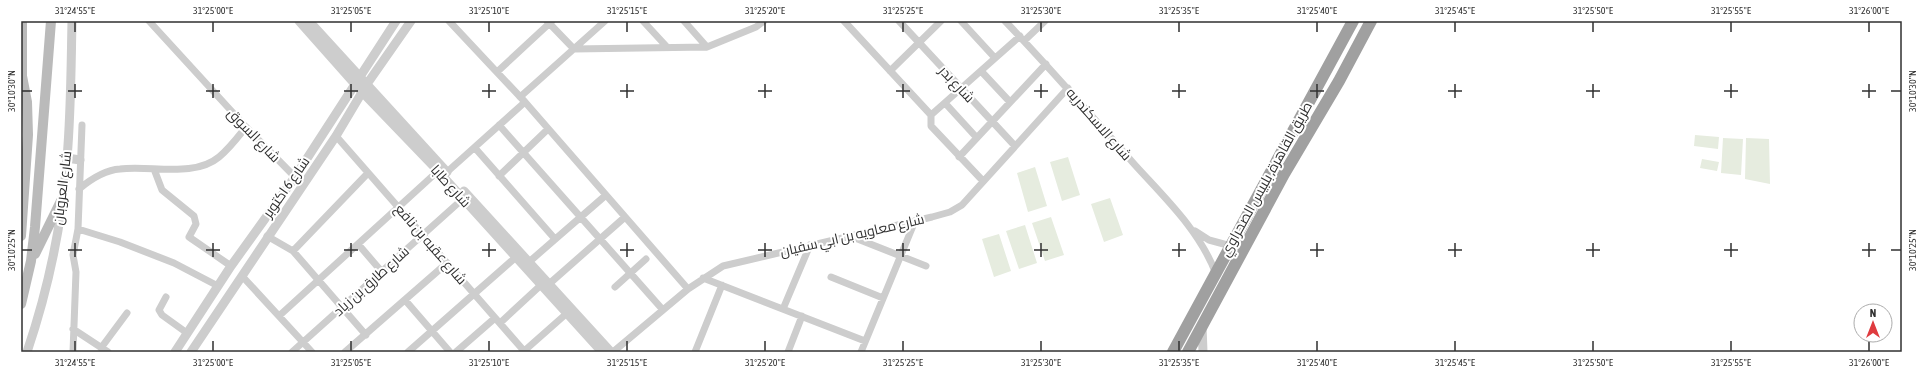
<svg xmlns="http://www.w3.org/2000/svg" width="1923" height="373" viewBox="0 0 1923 373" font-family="'Asap Condensed',Cairo,sans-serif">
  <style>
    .green { fill: #e6ecdf }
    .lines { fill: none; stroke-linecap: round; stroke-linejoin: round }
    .minor { stroke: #cdcdcd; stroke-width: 7 }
    .tertiary { stroke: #cdcdcd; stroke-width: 9 }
    .secondary { stroke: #bababa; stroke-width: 10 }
    .trunk { stroke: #a0a0a0; stroke-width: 12 }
    .ticks { fill: none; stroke: #303030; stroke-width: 1.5 }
    .labels { text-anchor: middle; stroke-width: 4; stroke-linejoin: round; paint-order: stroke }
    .street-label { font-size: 14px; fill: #303030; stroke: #fff }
    .neatline { fill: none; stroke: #303030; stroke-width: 1.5 }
    .ticks-label { font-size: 10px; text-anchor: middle; fill: #303030 }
  </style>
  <rect width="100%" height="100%" fill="#fff"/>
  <path class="green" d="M 1695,135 L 1719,137 L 1718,149 L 1694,146 Z
    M 1723,138 L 1743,139 L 1741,175 L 1721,173 Z
    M 1746,138 L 1769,139 L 1770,184 L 1745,179 Z
    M 1068,157 L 1080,195 L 1062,201 L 1050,162 Z
    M 1702,159 L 1719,162 L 1717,171 L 1700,168 Z
    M 1035,167 L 1047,206 L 1028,212 L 1017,173 Z
    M 1110,198 L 1123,235 L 1104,242 L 1091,204 Z
    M 1051,217 L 1064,255 L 1045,261 L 1032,223 Z
    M 1025,225 L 1037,263 L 1019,269 L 1006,231 Z
    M 999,234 L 1011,271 L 994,277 L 982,239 Z"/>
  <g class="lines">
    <path class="minor" d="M 149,21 L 246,127 L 295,177
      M 449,21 L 525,102 L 688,289
      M 547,21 L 574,49 L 707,47 L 756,27 L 764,21
      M 643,21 L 667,47
      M 684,21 L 707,47
      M 844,21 L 931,115 L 931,126 L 983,181
      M 899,21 L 1015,146
      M 961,21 L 995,58
      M 1005,21 C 1050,68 1092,116 1135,165 C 1165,198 1200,231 1216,274
      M 1024,41 L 1045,21
      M 890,71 L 941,21
      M 981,71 L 1010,102
      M 497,72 L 552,21
      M 520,97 L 605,21
      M 945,103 L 977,138
      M 931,115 L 1020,36
      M 499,125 L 663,310
      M 336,136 L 525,352
      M 475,148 L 555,239
      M 959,157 L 1046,64
      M 154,169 L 162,190 L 194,216 L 196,224 L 189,237 L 231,266
      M 447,172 L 525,102
      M 499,176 L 548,129
      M 79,189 C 91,179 105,170 120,169 C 150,165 194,178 219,157 C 229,149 238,137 246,127
      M 78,229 L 120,242 L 174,263 L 218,286
      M 1195,231 L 1209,240 L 1231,246
      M 267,236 L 293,251 L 366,335
      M 850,236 L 926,266
      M 358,244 L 382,272
      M 293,251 L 368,173
      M 529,262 L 606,195
      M 242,276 L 312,352
      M 831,277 L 883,298
      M 703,278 L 865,341
      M 549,284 L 625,217
      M 615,287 L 646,259
      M 166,297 L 159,310 L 162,315 L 187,333
      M 405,300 L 450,352
      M 783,309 L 810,245
      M 279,316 L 438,171
      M 500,323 L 541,285
      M 73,329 L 108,352
      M 101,348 L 127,313
      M 73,352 L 76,272 L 73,255 L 78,229 L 82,125
      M 292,352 L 466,196
      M 345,352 L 447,263
      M 408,352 L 516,257
      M 456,352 L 495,318
      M 523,352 L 566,314
      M 613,352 L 688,289 L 723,266 L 932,217 L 950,212 L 962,205 L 1068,88
      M 695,352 L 722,285
      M 788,352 L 802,316
      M 861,352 L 915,221"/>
    <path class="tertiary" d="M 299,21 L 362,92 L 438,171 L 602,352
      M 309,21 L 447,172
      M 67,158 L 80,160
      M 464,191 L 611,352
      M 1202,326 L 1203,352
      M 27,352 C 48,290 62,224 67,158 C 71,113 71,67 72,21
      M 175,352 L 231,266 L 295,177 L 396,21
      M 191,352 L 336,136 L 367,84 L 411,21"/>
    <path class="secondary" d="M 21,236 L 28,135 L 27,102 L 22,76 L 22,21
      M 35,254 L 62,199
      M 21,304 L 31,261 L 35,227 L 51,21"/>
    <path class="trunk" d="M 1173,352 L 1353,21
      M 1188,352 L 1284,174 L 1339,81 L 1371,21"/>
  </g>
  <path class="ticks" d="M 75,22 L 75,32M 213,22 L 213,32M 351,22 L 351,32M 489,22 L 489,32M 627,22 L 627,32M 765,22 L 765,32M 903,22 L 903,32M 1041,22 L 1041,32M 1179,22 L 1179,32M 1317,22 L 1317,32M 1455,22 L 1455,32M 1593,22 L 1593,32M 1731,22 L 1731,32M 1869,22 L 1869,32M 75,84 L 75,98M 213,84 L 213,98M 351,84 L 351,98M 489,84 L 489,98M 627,84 L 627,98M 765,84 L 765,98M 903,84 L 903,98M 1041,84 L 1041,98M 1179,84 L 1179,98M 1317,84 L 1317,98M 1455,84 L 1455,98M 1593,84 L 1593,98M 1731,84 L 1731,98M 1869,84 L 1869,98M 22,91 L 32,91M 68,91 L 82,91M 206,91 L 220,91M 344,91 L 358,91M 482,91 L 496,91M 620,91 L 634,91M 758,91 L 772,91M 896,91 L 910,91M 1034,91 L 1048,91M 1172,91 L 1186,91M 1310,91 L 1324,91M 1448,91 L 1462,91M 1586,91 L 1600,91M 1724,91 L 1738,91M 1862,91 L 1876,91M 1891,91 L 1901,91M 75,243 L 75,257M 213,243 L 213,257M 351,243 L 351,257M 489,243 L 489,257M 627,243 L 627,257M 765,243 L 765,257M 903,243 L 903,257M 1041,243 L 1041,257M 1179,243 L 1179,257M 1317,243 L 1317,257M 1455,243 L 1455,257M 1593,243 L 1593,257M 1731,243 L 1731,257M 1869,243 L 1869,257M 22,250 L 32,250M 68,250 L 82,250M 206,250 L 220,250M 344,250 L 358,250M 482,250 L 496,250M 620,250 L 634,250M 758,250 L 772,250M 896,250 L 910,250M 1034,250 L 1048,250M 1172,250 L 1186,250M 1310,250 L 1324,250M 1448,250 L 1462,250M 1586,250 L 1600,250M 1724,250 L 1738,250M 1862,250 L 1876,250M 1891,250 L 1901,250M 75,341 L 75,351M 213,341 L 213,351M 351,341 L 351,351M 489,341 L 489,351M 627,341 L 627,351M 765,341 L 765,351M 903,341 L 903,351M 1041,341 L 1041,351M 1179,341 L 1179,351M 1317,341 L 1317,351M 1455,341 L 1455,351M 1593,341 L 1593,351M 1731,341 L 1731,351M 1869,341 L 1869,351"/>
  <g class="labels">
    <g class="street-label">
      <text transform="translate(957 84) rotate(47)" y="5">شارع بدر</text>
      <text transform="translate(1099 124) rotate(49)" y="5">شارع الاسكندريه</text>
      <text transform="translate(254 135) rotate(46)" y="5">شارع السوق</text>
      <text transform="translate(1266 179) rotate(-61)" y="5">طريق القاهرة, بلبيس الصحراوي</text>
      <text transform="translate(451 186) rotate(48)" y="5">شارع طابا</text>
      <text transform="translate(286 187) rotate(-55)" y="5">شارع 6 اكتوبر</text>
      <text transform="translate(62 188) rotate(-83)" y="5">شارع العروبان</text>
      <text transform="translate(852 235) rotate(-13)" y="5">شارع معاويه بن ابي سفيان</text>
      <text transform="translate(431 244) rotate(49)" y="5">شارع عقبه بن نافع</text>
      <text transform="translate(371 281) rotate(-42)" y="5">شارع طارق بن زياد</text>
    </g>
  </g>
  <rect width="1923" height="373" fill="none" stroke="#ffffff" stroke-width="44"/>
  <g transform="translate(1873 323)"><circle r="19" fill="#ffffff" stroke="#acacac"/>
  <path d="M0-3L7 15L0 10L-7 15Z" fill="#df3b3f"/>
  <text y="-6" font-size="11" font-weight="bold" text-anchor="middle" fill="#303030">N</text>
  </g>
  <rect x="22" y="22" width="1879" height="329" class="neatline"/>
  <g class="ticks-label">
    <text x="75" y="14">31°24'55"E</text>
    <text x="213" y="14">31°25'00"E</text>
    <text x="351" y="14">31°25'05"E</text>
    <text x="489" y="14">31°25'10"E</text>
    <text x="627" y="14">31°25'15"E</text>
    <text x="765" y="14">31°25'20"E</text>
    <text x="903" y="14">31°25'25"E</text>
    <text x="1041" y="14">31°25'30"E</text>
    <text x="1179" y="14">31°25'35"E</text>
    <text x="1317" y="14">31°25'40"E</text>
    <text x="1455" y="14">31°25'45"E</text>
    <text x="1593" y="14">31°25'50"E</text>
    <text x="1731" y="14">31°25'55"E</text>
    <text x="1869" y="14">31°26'00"E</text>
    <text transform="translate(11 91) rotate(-90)" y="4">30°10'30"N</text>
    <text transform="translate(1912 91) rotate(-90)" y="4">30°10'30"N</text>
    <text transform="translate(11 250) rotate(-90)" y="4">30°10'25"N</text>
    <text transform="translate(1912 250) rotate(-90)" y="4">30°10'25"N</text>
    <text x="75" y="366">31°24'55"E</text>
    <text x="213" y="366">31°25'00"E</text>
    <text x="351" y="366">31°25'05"E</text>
    <text x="489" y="366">31°25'10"E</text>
    <text x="627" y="366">31°25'15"E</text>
    <text x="765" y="366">31°25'20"E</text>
    <text x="903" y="366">31°25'25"E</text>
    <text x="1041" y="366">31°25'30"E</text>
    <text x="1179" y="366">31°25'35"E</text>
    <text x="1317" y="366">31°25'40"E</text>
    <text x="1455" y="366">31°25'45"E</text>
    <text x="1593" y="366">31°25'50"E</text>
    <text x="1731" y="366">31°25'55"E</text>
    <text x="1869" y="366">31°26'00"E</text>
  </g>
</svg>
